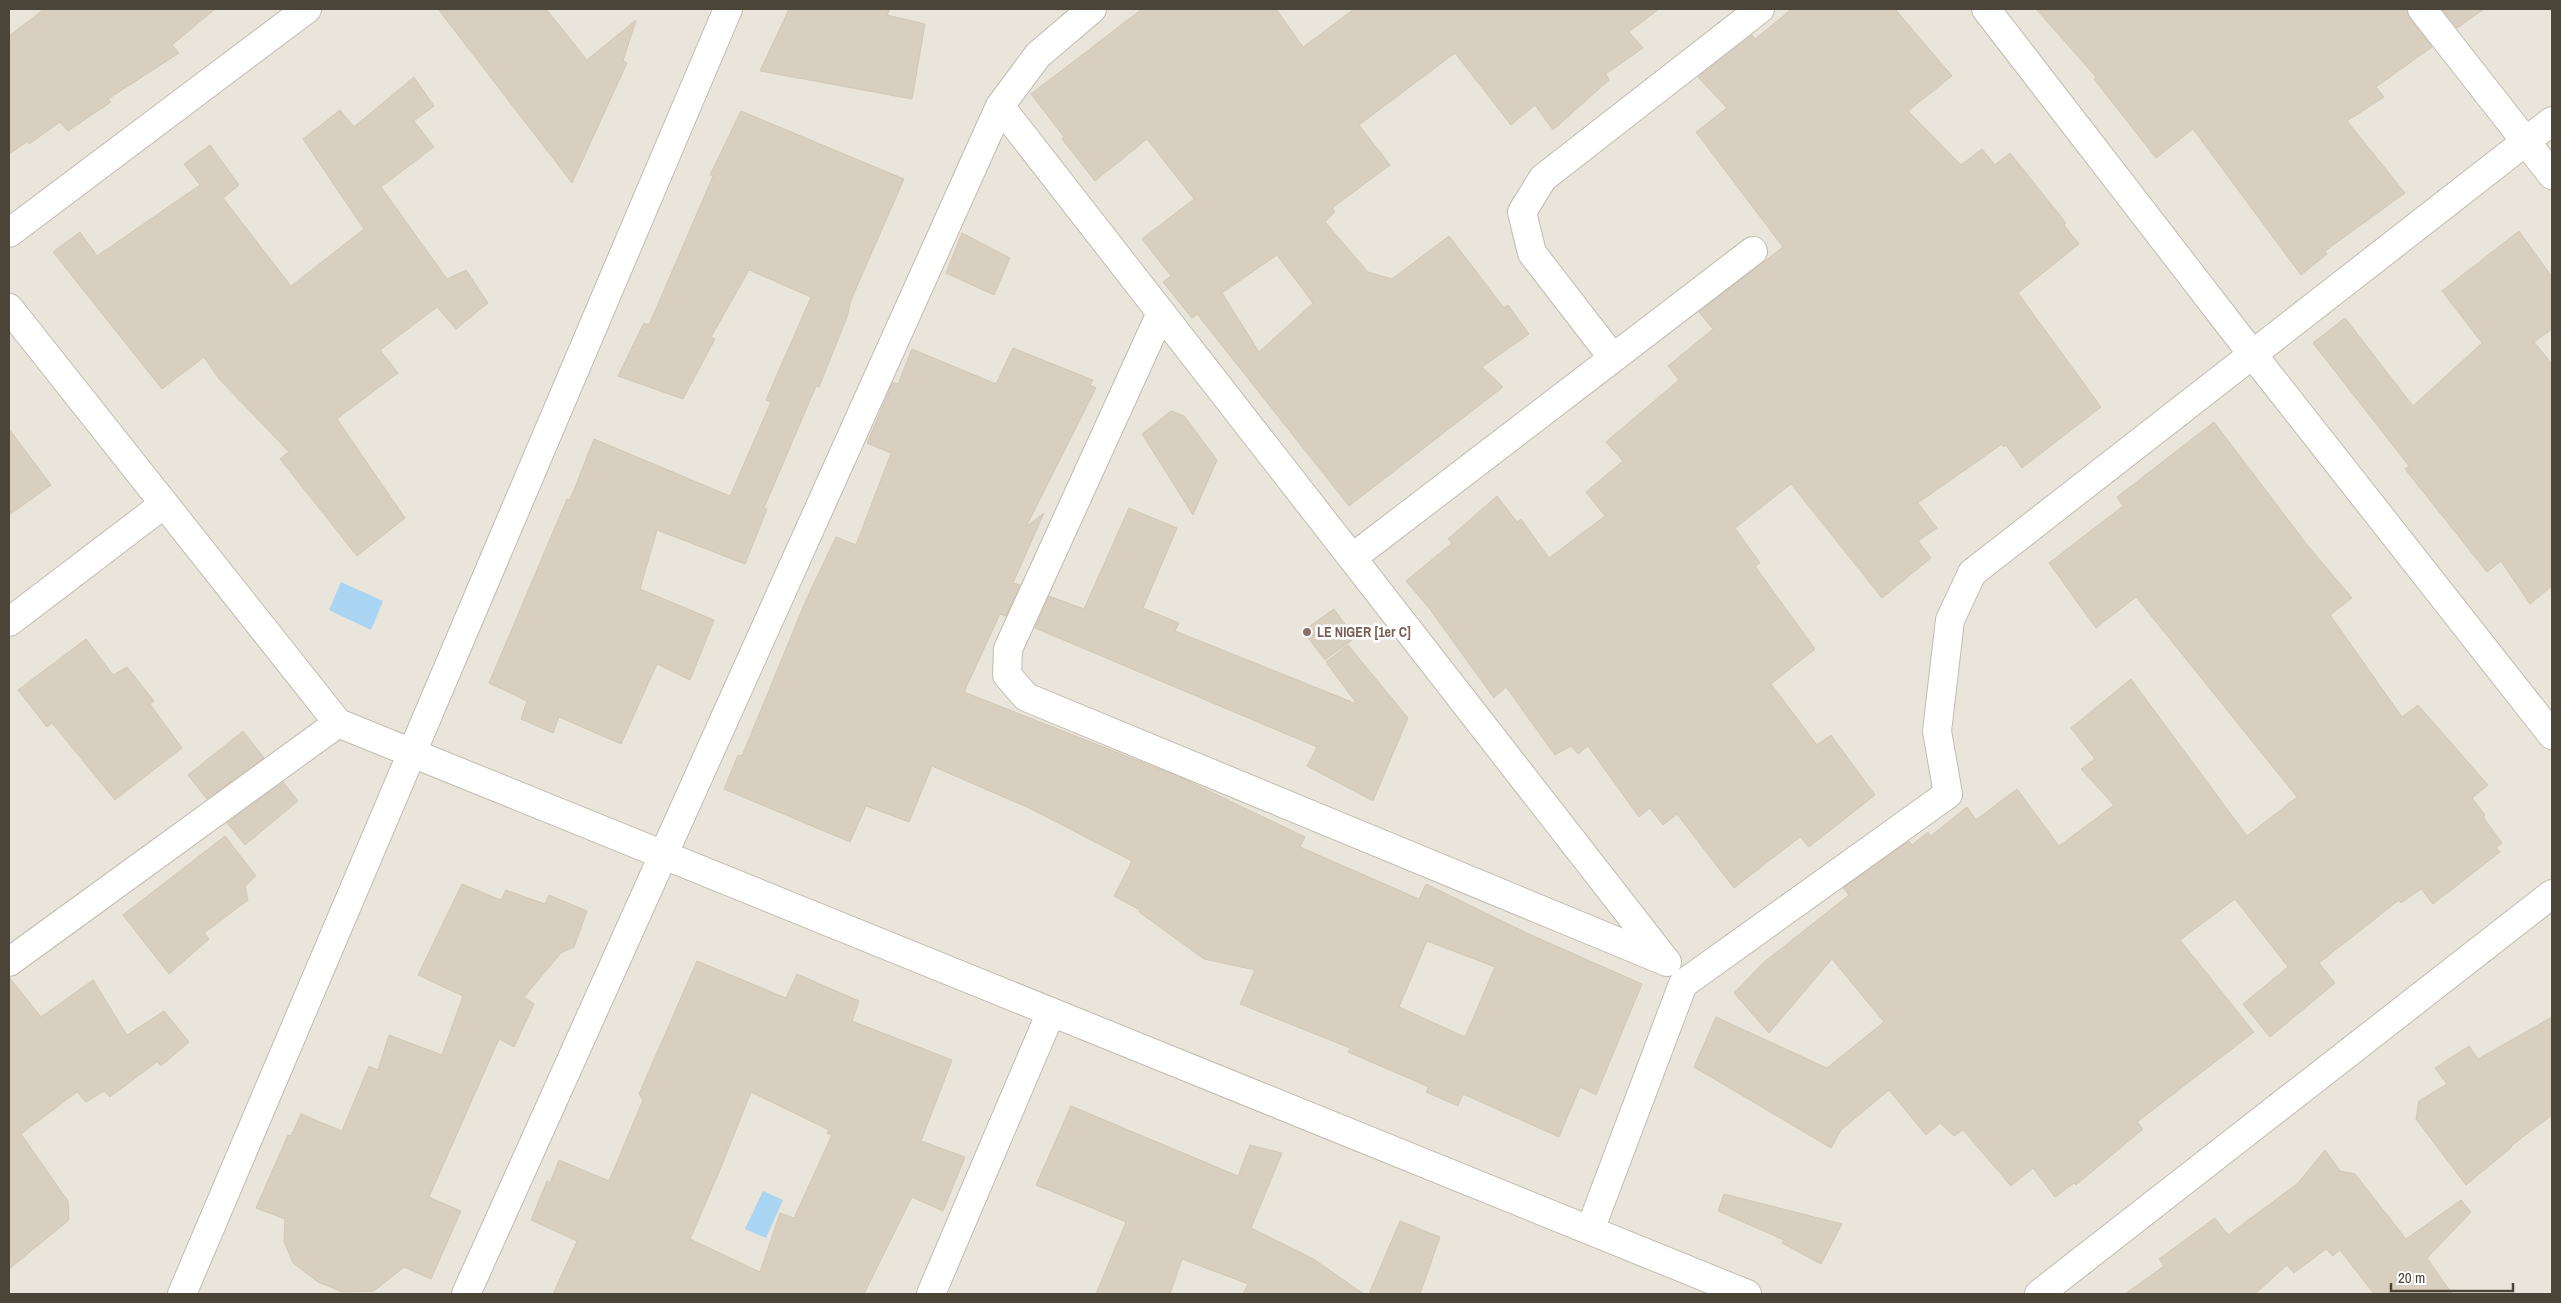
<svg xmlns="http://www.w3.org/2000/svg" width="2561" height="1303" viewBox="0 0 2561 1303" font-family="'Archivo Narrow',sans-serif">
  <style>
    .residential { fill: #eae5da }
    .water { fill: #a9d4f2 }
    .building { fill: #d8cfc1; stroke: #d3c7b4; fill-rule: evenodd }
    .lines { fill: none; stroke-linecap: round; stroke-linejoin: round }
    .street-casing { stroke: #c2bbae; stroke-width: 30 }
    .street { stroke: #fff; stroke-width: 28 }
    .education-dot { fill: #8d6e63; stroke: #fff; stroke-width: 2 }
    .labels { text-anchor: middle; stroke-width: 5; stroke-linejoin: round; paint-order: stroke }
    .education-label { font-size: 14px; font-weight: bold; fill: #785e54; stroke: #fff; text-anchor: start }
  </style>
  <rect width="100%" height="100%" fill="#f6f3ec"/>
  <path class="residential" d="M 9,9 L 2552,9 L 2552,1294 L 9,1294 Z"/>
  <path class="water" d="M 341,582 L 383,601 L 371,630 L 329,610 Z
    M 763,1191 L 783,1200 L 766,1238 L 745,1229 Z"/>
  <path class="building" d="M 44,9 L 215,9 L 172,45 L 179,53 L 108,99 L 111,102 L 68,131 L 60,122 L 29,144 L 28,141 L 9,154 L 9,36 Z
    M 438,9 L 546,9 L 587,60 L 636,20 L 623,61 L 627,63 L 572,183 Z
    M 789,9 L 890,9 L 887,15 L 925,24 L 912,99 L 760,71 Z
    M 1142,9 L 1276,9 L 1303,47 L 1354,9 L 1659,9 L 1629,32 L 1643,48 L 1606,74 L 1609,80 L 1553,130 L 1535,105 L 1511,125 L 1455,53 L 1359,125 L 1390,165 L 1332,208 L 1335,212 L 1325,222 L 1368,272 L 1392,279 L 1449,236 L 1504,308 L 1508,305 L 1529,334 L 1482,367 L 1503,387 L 1349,506 L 1197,314 L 1192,318 L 1163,282 L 1171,276 L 1142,239 L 1194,199 L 1147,139 L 1095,181 L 1062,139 L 1064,137 L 1031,94 ZM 1277,255 L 1313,303 L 1259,352 L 1222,293 Z
    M 1792,9 L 1895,9 L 1952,76 L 1908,111 L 1961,165 L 1982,149 L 1995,165 L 2010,153 L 2066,223 L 2064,225 L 2079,244 L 2018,293 L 2101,407 L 2022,468 L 2006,445 L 2004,447 L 2002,444 L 1918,503 L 1937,528 L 1918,541 L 1931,558 L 1882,598 L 1791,484 L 1735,528 L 1760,563 L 1755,566 L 1815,649 L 1771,684 L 1817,745 L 1831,735 L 1875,795 L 1809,847 L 1800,837 L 1734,888 L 1677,814 L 1663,825 L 1650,808 L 1639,817 L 1588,746 L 1578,754 L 1571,746 L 1555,755 L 1506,687 L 1494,698 L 1429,608 L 1406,581 L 1452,543 L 1448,539 L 1497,496 L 1517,522 L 1521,519 L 1549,558 L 1605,516 L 1586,492 L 1623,461 L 1606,442 L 1679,380 L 1668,366 L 1713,329 L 1699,312 L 1783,247 L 1696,132 L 1727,108 L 1698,77 L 1752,35 L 1755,39 Z
    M 2036,9 L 2407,9 L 2410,19 L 2432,47 L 2376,87 L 2384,97 L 2347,121 L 2405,193 L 2325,251 L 2327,254 L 2301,275 L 2193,129 L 2156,158 L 2094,79 L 2096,77 Z
    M 2442,9 L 2484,9 L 2457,28 Z
    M 414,77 L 434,106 L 414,121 L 434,147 L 381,187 L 447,279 L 466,270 L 488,303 L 456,329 L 437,307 L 380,350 L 398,373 L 337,419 L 405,518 L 357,556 L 280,459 L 289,452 L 219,379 L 204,357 L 162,389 L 53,252 L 80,232 L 97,256 L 200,185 L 184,164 L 210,145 L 239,185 L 223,198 L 291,286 L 364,229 L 303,139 L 340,110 L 354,127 Z
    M 741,111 L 904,179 L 851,300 L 847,317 L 819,387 L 816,386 L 764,508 L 767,509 L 745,564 L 657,530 L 640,589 L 714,620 L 690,680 L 657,664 L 621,744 L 559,717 L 553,733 L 521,719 L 527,701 L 489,683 L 567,499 L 570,500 L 594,439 L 730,496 L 771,402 L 766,400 L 811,297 L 749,270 L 711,337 L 715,339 L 683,399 L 618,376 L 644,323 L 649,325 L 713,176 L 710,175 Z
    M 2519,231 L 2552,277 L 2552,329 L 2534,342 L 2552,364 L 2552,586 L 2530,604 L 2501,561 L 2487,572 L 2405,469 L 2409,466 L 2313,343 L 2345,318 L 2413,406 L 2482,343 L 2442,291 Z
    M 962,233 L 1010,258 L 994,295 L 946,273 Z
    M 1013,348 L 1093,380 L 1090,385 L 1096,388 L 1026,527 L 1044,513 L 1013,583 L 1020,585 L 1006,616 L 1000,614 L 964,692 L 1182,778 L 1305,837 L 1300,847 L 1419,899 L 1426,884 L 1531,935 L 1642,984 L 1596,1095 L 1580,1087 L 1559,1137 L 1463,1094 L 1458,1106 L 1426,1092 L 1429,1087 L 1348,1052 L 1350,1048 L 1240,1004 L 1255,970 L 1204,959 L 1139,912 L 1140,910 L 1114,896 L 1132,861 L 1029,808 L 932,766 L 909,822 L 866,806 L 850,842 L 724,789 L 738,755 L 742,756 L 806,600 L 836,537 L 856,545 L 891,453 L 867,443 L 893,382 L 898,384 L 912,349 L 996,384 ZM 1427,941 L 1495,967 L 1465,1037 L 1399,1007 Z
    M 1171,411 L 1184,416 L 1217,460 L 1193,515 L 1142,434 Z
    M 2214,422 L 2308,546 L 2352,598 L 2330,615 L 2402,717 L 2418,705 L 2488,785 L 2472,798 L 2485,815 L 2483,817 L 2502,843 L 2496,848 L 2500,852 L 2433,904 L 2421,889 L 2401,903 L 2399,900 L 2319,963 L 2335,983 L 2270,1037 L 2243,1004 L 2288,967 L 2235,899 L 2180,940 L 2254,1032 L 2137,1122 L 2143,1129 L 2076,1185 L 2074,1183 L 2055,1197 L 2033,1168 L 2011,1186 L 1963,1130 L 1954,1136 L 1940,1123 L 1926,1135 L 1889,1090 L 1841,1130 L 1831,1148 L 1694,1067 L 1716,1017 L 1827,1068 L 1884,1022 L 1832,959 L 1769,1033 L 1734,993 L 1763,963 L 1849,895 L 1843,888 L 1909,841 L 1912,845 L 1928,832 L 1931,836 L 1967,807 L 1976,820 L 2017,789 L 2059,846 L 2114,805 L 2081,769 L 2095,759 L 2071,728 L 2131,679 L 2247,836 L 2297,797 L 2136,597 L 2096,628 L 2049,563 L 2123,506 L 2117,497 Z
    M 9,429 L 51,485 L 9,515 Z
    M 1129,508 L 1177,528 L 1143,608 L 1179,623 L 1175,631 L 1357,704 L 1326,662 L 1348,645 L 1408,718 L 1373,801 L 1307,766 L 1317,747 L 1035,628 L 1049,596 L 1084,609 Z
    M 1334,609 L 1355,638 L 1325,660 L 1303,631 Z
    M 86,639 L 113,675 L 127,667 L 154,701 L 150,704 L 182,748 L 115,800 L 52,723 L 47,727 L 18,690 Z
    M 243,731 L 264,758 L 207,799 L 188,775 Z
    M 283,782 L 298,801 L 245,845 L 227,823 Z
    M 225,836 L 256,876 L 245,886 L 248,900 L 204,933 L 209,939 L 169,974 L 123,915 Z
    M 462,884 L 501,900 L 506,890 L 545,904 L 549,895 L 587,911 L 574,947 L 561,953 L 524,997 L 534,1004 L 514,1047 L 499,1039 L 429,1197 L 461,1211 L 431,1279 L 404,1267 L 374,1291 L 342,1292 L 318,1282 L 293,1263 L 284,1242 L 285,1219 L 256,1208 L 288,1135 L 291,1136 L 301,1114 L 342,1131 L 369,1066 L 378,1070 L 389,1035 L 442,1055 L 463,996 L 418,975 Z
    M 697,961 L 786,998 L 797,974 L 859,1001 L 852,1021 L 952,1060 L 921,1141 L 965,1157 L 943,1211 L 912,1197 L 864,1294 L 553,1294 L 577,1241 L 531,1220 L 547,1181 L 550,1183 L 559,1160 L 609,1181 L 643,1100 L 639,1094 ZM 751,1092 L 829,1130 L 827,1133 L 832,1135 L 794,1218 L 780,1213 L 760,1272 L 690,1239 L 719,1172 Z
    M 9,977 L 41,1017 L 93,980 L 127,1035 L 164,1011 L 189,1042 L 161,1066 L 157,1062 L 110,1097 L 104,1091 L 86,1102 L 77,1092 L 21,1134 L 68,1201 L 69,1220 L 9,1269 Z
    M 2552,1017 L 2552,1115 L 2511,1146 L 2512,1147 L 2466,1185 L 2416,1119 L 2419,1101 L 2447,1084 L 2435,1068 L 2469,1046 L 2478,1059 Z
    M 1071,1106 L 1238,1176 L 1250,1145 L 1282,1153 L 1251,1228 L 1312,1258 L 1364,1294 L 1243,1294 L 1248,1284 L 1182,1259 L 1170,1294 L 1096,1294 L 1126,1222 L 1036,1185 Z
    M 2325,1150 L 2340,1171 L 2355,1174 L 2406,1239 L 2461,1200 L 2471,1212 L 2427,1258 L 2452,1294 L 2374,1294 L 2340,1250 L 2333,1256 L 2326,1249 L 2294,1273 L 2287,1265 L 2255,1294 L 2125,1294 L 2164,1266 L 2159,1259 L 2215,1218 L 2228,1235 L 2298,1183 Z
    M 1724,1194 L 1842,1224 L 1821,1264 L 1782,1243 L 1784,1240 L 1718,1211 Z
    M 1400,1221 L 1440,1237 L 1420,1294 L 1369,1294 Z"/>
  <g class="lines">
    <g class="street-casing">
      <path id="street" d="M 1986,9 L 2253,355 L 2552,735
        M 2422,9 L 2552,175
        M 1000,106 L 1666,961
        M 9,233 L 307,9
        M 9,308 L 338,723 L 1747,1294
        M 1161,313 L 1008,649 L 1007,675 L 1026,697 L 1667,962
        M 1613,358 L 1532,253 L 1522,212 L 1543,178 L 1760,9
        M 1352,558 L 1753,251
        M 9,622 L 164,504
        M 9,962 L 338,723
        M 1590,1230 L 1683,984 L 1948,794 L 1937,731 L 1950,620 L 1972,573 L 2552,121
        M 182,1294 L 728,9
        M 466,1294 L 1000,106 L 1038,55 L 1092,9
        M 931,1294 L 1051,1012
        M 2039,1294 L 2552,894"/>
    </g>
    <use href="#street" class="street"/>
  </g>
  <circle class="education-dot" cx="1307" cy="632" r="5"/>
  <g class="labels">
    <g class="education-label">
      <text x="1317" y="637">LE NIGER [1er C]</text>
    </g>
  </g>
  <rect width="2561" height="1303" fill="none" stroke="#4b4439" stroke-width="20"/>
  <path d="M2391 1283v8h122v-8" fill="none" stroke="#4b4439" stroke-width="2.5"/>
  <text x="2398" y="1283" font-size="15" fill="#4b4439" stroke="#ffffff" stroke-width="4" paint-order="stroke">20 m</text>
</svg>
